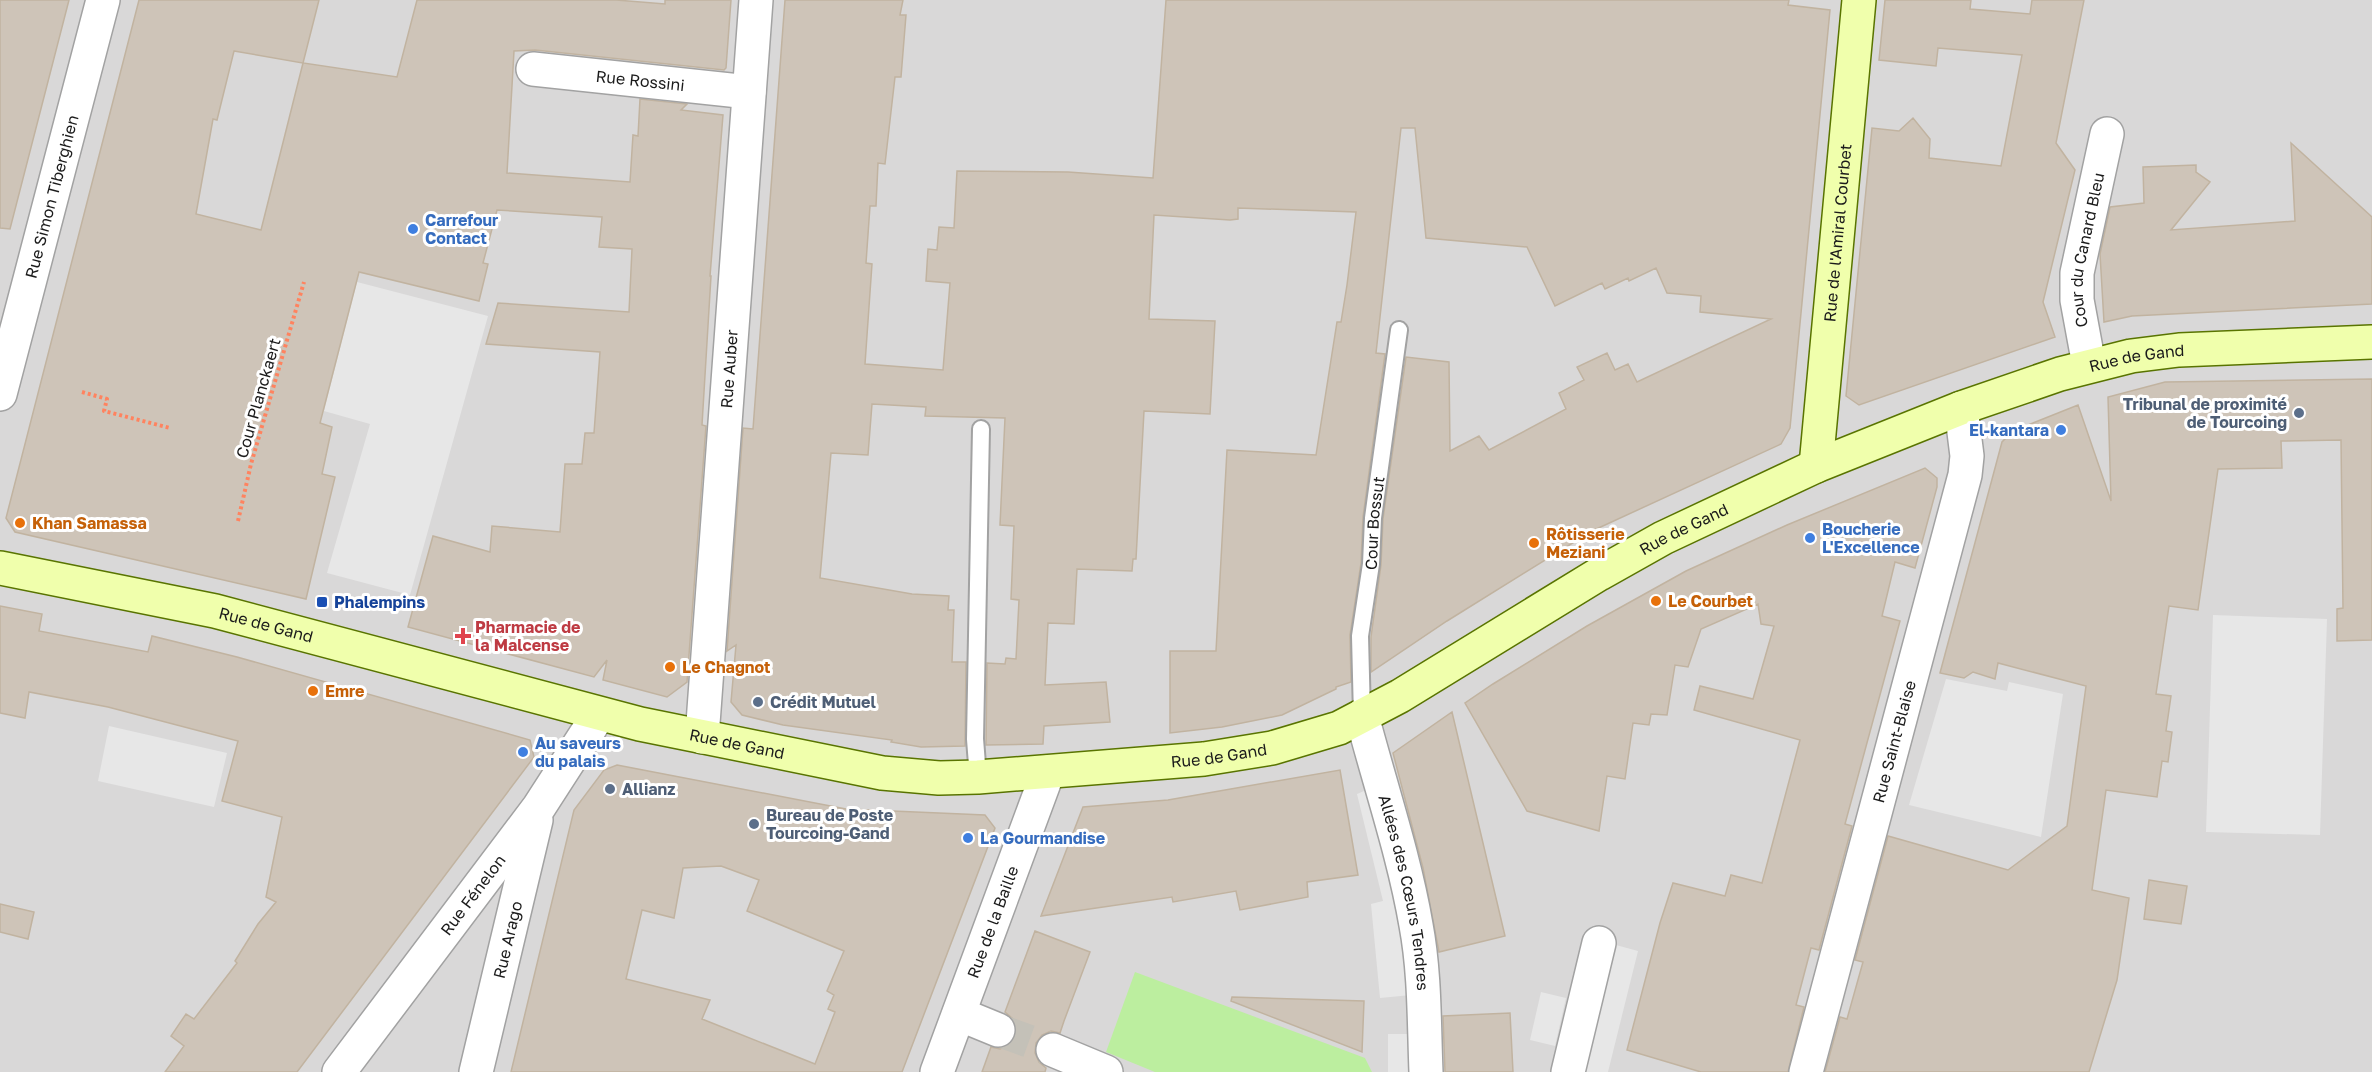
<svg xmlns="http://www.w3.org/2000/svg" width="2372" height="1072" viewBox="0 0 2372 1072" font-family="'Golos Text',sans-serif">
  <style>
    .residential { fill: #d9d8d8 }
    .grass { fill: #bcee9f }
    .parking { fill: #e7e7e7 }
    .building { fill: #cec4b8; stroke: #c1b3a0; stroke-width: 1.5; fill-rule: evenodd }
    .lines { fill: none; stroke-linecap: round; stroke-linejoin: round }
    .street-tunnel { stroke: #c4c1b8; stroke-width: 33; stroke-dasharray: 33 16; stroke-linecap: butt }
    .lane-casing { stroke: #a2a2a2; stroke-width: 20 }
    .street-casing { stroke: #a2a2a2; stroke-width: 36 }
    .secondary-casing { stroke: #597400; stroke-width: 36 }
    .path { stroke: #ff835f; stroke-width: 4; stroke-dasharray: 3 3; stroke-linecap: butt }
    .lane { stroke: #fff; stroke-width: 16 }
    .street { stroke: #fff; stroke-width: 33 }
    .secondary { stroke: #f0ffac; stroke-width: 33 }
    .shop-dot { fill: #3f7fe0; stroke: #fff; stroke-width: 2 }
    .service-dot { fill: #5c6f8a; stroke: #fff; stroke-width: 2 }
    .food-dot { fill: #e8710a; stroke: #fff; stroke-width: 2 }
    .transit-dot { fill: #1a4fb4; stroke: #fff; stroke-width: 2 }
    .health-dot { fill: #e0444e; stroke: #fff; stroke-width: 2 }
    .labels { text-anchor: middle; stroke-width: 6; stroke-linejoin: round; paint-order: stroke }
    .street-label { font-size: 16px; fill: #1b1b1b; stroke: #fff }
    .shop-label { font-size: 16px; font-weight: bold; fill: #366cbe; stroke: #fff; text-anchor: start }
    .service-label { font-size: 16px; font-weight: bold; fill: #4e5e75; stroke: #fff; text-anchor: start }
    .food-label { font-size: 16px; font-weight: bold; fill: #c56008; stroke: #fff; text-anchor: start }
    .transit-label { font-size: 16px; font-weight: bold; fill: #164399; stroke: #fff; text-anchor: start }
    .health-label { font-size: 16px; font-weight: bold; fill: #be3a42; stroke: #fff; text-anchor: start }
  </style>
  <rect width="100%" height="100%" fill="#eeebdf"/>
  <path class="residential" d="M 0,0 L 2372,0 L 2372,1072 L 0,1072 Z"/>
  <path class="grass" d="M 1135,972 L 1365,1058 L 1372,1072 L 1155,1072 L 1106,1052 Z"/>
  <path class="parking" d="M 357,282 L 488,316 L 410,595 L 327,573 L 370,424 L 324,411 Z
    M 2213,615 L 2327,619 L 2320,835 L 2206,832 Z
    M 1946,679 L 2007,691 L 2009,682 L 2063,694 L 2041,837 L 1909,805 Z
    M 109,726 L 227,753 L 214,807 L 98,781 Z
    M 1371,788 L 1395,888 L 1411,995 L 1380,998 L 1371,904 L 1383,901 L 1357,794 Z
    M 1616,945 L 1638,951 L 1608,1072 L 1584,1072 Z
    M 1541,992 L 1566,998 L 1555,1046 L 1530,1040 Z
    M 1388,1034 L 1412,1034 L 1412,1072 L 1388,1072 Z"/>
  <path class="building" d="M 0,0 L 69,0 L 10,229 L 0,228 Z
    M 139,0 L 319,0 L 303,63 L 397,77 L 417,0 L 616,0 L 665,4 L 665,0 L 731,0 L 726,68 L 724,70 L 535,50 L 514,51 L 507,173 L 630,182 L 633,135 L 638,136 L 640,99 L 687,104 L 681,110 L 723,115 L 710,276 L 711,276 L 702,425 L 706,426 L 687,682 L 667,697 L 603,680 L 607,660 L 594,677 L 408,627 L 433,536 L 490,552 L 492,526 L 560,532 L 565,464 L 582,464 L 585,433 L 594,433 L 600,352 L 486,344 L 498,303 L 629,312 L 632,249 L 599,247 L 602,217 L 497,210 L 483,263 L 488,264 L 479,301 L 359,272 L 320,423 L 332,427 L 322,474 L 335,477 L 306,599 L 15,532 L 6,518 ZM 234,51 L 303,63 L 261,230 L 196,214 L 213,119 L 217,120 Z
    M 785,0 L 903,0 L 900,15 L 906,15 L 901,77 L 895,77 L 885,164 L 878,163 L 876,206 L 870,206 L 866,263 L 872,264 L 865,364 L 943,370 L 950,283 L 926,281 L 928,249 L 937,250 L 939,227 L 954,228 L 957,171 L 1068,172 L 1153,178 L 1166,0 L 1789,0 L 1788,5 L 1830,10 L 1790,428 L 1781,444 L 1592,531 L 1447,621 L 1371,672 L 1371,637 L 1381,565 L 1383,519 L 1406,357 L 1449,362 L 1450,451 L 1479,436 L 1489,450 L 1566,409 L 1559,393 L 1584,380 L 1577,367 L 1607,353 L 1615,370 L 1628,364 L 1637,382 L 1771,319 L 1700,312 L 1701,296 L 1667,293 L 1656,268 L 1629,281 L 1628,278 L 1605,289 L 1602,283 L 1555,306 L 1527,247 L 1426,238 L 1415,128 L 1401,128 L 1376,353 L 1385,354 L 1363,517 L 1361,563 L 1350,635 L 1351,682 L 1336,687 L 1336,689 L 1282,715 L 1222,727 L 1170,733 L 1170,651 L 1216,651 L 1227,450 L 1316,455 L 1337,322 L 1341,322 L 1347,285 L 1356,212 L 1238,208 L 1238,219 L 1230,220 L 1154,215 L 1149,319 L 1215,321 L 1210,414 L 1144,411 L 1136,559 L 1133,559 L 1132,571 L 1077,569 L 1074,624 L 1048,623 L 1045,685 L 1106,682 L 1110,722 L 1044,726 L 1043,744 L 986,745 L 987,663 L 1005,664 L 1006,658 L 1016,659 L 1019,600 L 1011,599 L 1014,526 L 1000,525 L 1005,418 L 925,416 L 926,407 L 872,404 L 868,455 L 831,453 L 820,578 L 912,594 L 949,596 L 948,610 L 954,610 L 952,662 L 966,662 L 965,746 L 921,747 L 891,742 L 892,740 L 783,725 L 742,715 L 731,702 L 736,645 L 727,651 L 743,428 L 753,429 Z
    M 1885,0 L 1971,0 L 1970,9 L 2030,14 L 2032,0 L 2084,0 L 2056,143 L 2075,170 L 2043,302 L 2055,337 L 1859,405 L 1846,396 L 1872,128 L 1899,131 L 1913,118 L 1930,139 L 1929,158 L 2001,166 L 2022,55 L 1938,48 L 1936,66 L 1879,60 Z
    M 2291,143 L 2372,217 L 2372,304 L 2132,316 L 2104,322 L 2100,254 L 2110,207 L 2144,203 L 2143,167 L 2196,165 L 2196,172 L 2210,182 L 2171,230 L 2295,221 Z
    M 2372,379 L 2372,640 L 2337,641 L 2337,609 L 2343,608 L 2341,440 L 2281,441 L 2282,468 L 2218,469 L 2198,610 L 2169,606 L 2156,694 L 2171,696 L 2166,731 L 2172,732 L 2168,762 L 2162,761 L 2157,797 L 2106,790 L 2092,890 L 2129,898 L 2117,980 L 2089,1072 L 1825,1072 L 1840,1017 L 1847,1019 L 1863,962 L 1855,960 L 1888,836 L 2008,870 L 2067,826 L 2086,686 L 1998,663 L 1995,679 L 1973,672 L 1964,678 L 1940,673 L 2002,442 L 2013,431 L 2078,405 L 2111,501 L 2108,397 L 2165,382 Z
    M 1925,468 L 1937,478 L 1937,487 L 1915,568 L 1895,562 L 1882,616 L 1900,621 L 1845,824 L 1852,826 L 1819,950 L 1811,948 L 1796,1005 L 1804,1007 L 1788,1072 L 1701,1072 L 1627,1050 L 1660,923 L 1673,883 L 1725,896 L 1731,875 L 1762,883 L 1800,740 L 1694,710 L 1700,686 L 1753,699 L 1774,626 L 1761,624 L 1758,604 L 1701,629 L 1688,667 L 1675,665 L 1667,715 L 1651,714 L 1649,725 L 1633,723 L 1625,779 L 1607,776 L 1599,831 L 1527,811 L 1465,703 L 1493,684 L 1587,626 L 1686,571 L 1787,525 Z
    M 0,606 L 42,614 L 39,631 L 148,652 L 152,636 L 237,657 L 530,740 L 534,757 L 297,1072 L 165,1072 L 184,1046 L 171,1036 L 186,1014 L 194,1019 L 237,963 L 235,961 L 258,924 L 276,902 L 266,897 L 282,817 L 222,801 L 238,741 L 108,707 L 29,692 L 25,718 L 0,713 Z
    M 1452,712 L 1505,936 L 1439,952 L 1423,868 L 1393,753 Z
    M 617,765 L 846,809 L 985,815 L 995,828 L 902,1072 L 511,1072 L 574,810 L 604,770 ZM 721,866 L 759,880 L 747,911 L 844,951 L 827,991 L 834,995 L 828,1009 L 835,1012 L 815,1064 L 702,1019 L 710,1000 L 626,979 L 642,910 L 674,918 L 683,868 Z
    M 1340,770 L 1358,875 L 1307,882 L 1308,897 L 1240,910 L 1236,891 L 1173,902 L 1172,897 L 1041,916 L 1083,807 L 1168,800 Z
    M 2149,880 L 2187,886 L 2181,924 L 2144,919 Z
    M 0,904 L 34,912 L 28,939 L 0,932 Z
    M 1035,931 L 1090,952 L 1064,1021 L 1060,1033 L 1051,1031 L 1042,1035 L 1036,1043 L 1035,1053 L 1039,1062 L 1046,1068 L 1045,1072 L 982,1072 L 991,1047 L 1000,1049 L 1009,1045 L 1016,1037 L 1016,1027 L 1013,1019 L 1005,1012 Z
    M 1232,997 L 1364,1001 L 1362,1052 L 1231,1001 Z
    M 1510,1013 L 1513,1072 L 1445,1072 L 1443,1016 Z"/>
  <g class="lines">
    <path class="street-tunnel" d="M 998,1030 L 1053,1050"/>
    <g class="lane-casing">
      <g id="lane">
        <path id="s1" d="M 1362,716 L 1360,636 L 1371,564 L 1373,518 L 1399,330"/>
        <path d="M 978,777 L 975,739 L 981,429"/>
      </g>
    </g>
    <g class="street-casing">
      <g id="street">
        <path id="s2" d="M 533,69 L 749,92"/>
        <path id="s3" d="M 2089,365 L 2077,300 L 2077,273 L 2107,134"/>
        <path id="s4" d="M 0,394 L 103,0"/>
        <path id="s5" d="M 1362,716 C 1380,785 1404,855 1416,925 C 1425,973 1424,1023 1426,1072"/>
        <path id="s6" d="M 702,737 L 756,0"/>
        <path d="M 959,1014 L 998,1030"/>
        <path d="M 1053,1050 L 1106,1072"/>
        <path id="s7" d="M 339,1072 L 539,807 L 599,714"/>
        <path id="s8" d="M 476,1072 L 536,820"/>
        <path id="s9" d="M 937,1072 L 1048,772"/>
        <path d="M 1568,1072 L 1599,943"/>
        <path id="s10" d="M 1806,1072 L 1965,475 L 1967,456 L 1961,408"/>
      </g>
    </g>
    <g class="secondary-casing">
      <g id="secondary">
        <path id="s11" d="M 1816,466 L 1859,0"/>
        <path id="s12" d="M 0,568 L 215,611 L 640,724 L 882,773 L 939,778 L 978,777 L 1204,759 L 1272,748 L 1339,728 L 1400,696 L 1599,574 L 1663,538 L 1816,466 L 1961,408 L 2060,374 L 2131,356 L 2179,350 L 2372,342"/>
      </g>
    </g>
    <path class="path" d="M 82,392 L 107,399 L 104,411 L 170,428
      M 238,521 L 251,464 L 304,282"/>
    <use href="#lane" class="lane"/>
    <use href="#street" class="street"/>
    <use href="#secondary" class="secondary"/>
  </g>
  <g class="shop-dot">
    <circle cx="413" cy="229" r="6"/>
    <circle cx="2061" cy="430" r="6"/>
    <circle cx="1810" cy="538" r="6"/>
    <circle cx="523" cy="752" r="6"/>
    <circle cx="968" cy="838" r="6"/>
  </g>
  <g class="service-dot">
    <circle cx="2299" cy="413" r="6"/>
    <circle cx="758" cy="702" r="6"/>
    <circle cx="610" cy="789" r="6"/>
    <circle cx="754" cy="824" r="6"/>
  </g>
  <g class="food-dot">
    <circle cx="20" cy="523" r="6"/>
    <circle cx="1534" cy="543" r="6"/>
    <circle cx="1656" cy="601" r="6"/>
    <circle cx="670" cy="667" r="6"/>
    <circle cx="313" cy="691" r="6"/>
  </g>
  <rect class="transit-dot" x="316" y="596" width="12" height="12" rx="3"/>
  <path class="health-dot" d="M460 627h6v6h6v6h-6v6h-6v-6h-6v-6h6z"/>
  <g class="labels">
    <g class="street-label">
      <text dy="6" stroke="none"><textPath href="#s2" startOffset="108">Rue Rossini</textPath></text>
      <text dy="6" stroke="none"><textPath href="#s4" startOffset="204">Rue Simon Tiberghien</textPath></text>
      <text dy="6" stroke="none"><textPath href="#s11" startOffset="234">Rue de l'Amiral Courbet</textPath></text>
      <text dy="6" stroke="none"><textPath href="#s3" startOffset="117">Cour du Canard Bleu</textPath></text>
      <text dy="6" stroke="none"><textPath href="#s12" startOffset="2252">Rue de Gand</textPath></text>
      <text dy="6" stroke="none"><textPath href="#s6" startOffset="369">Rue Auber</textPath></text>
      <text transform="translate(258 398) rotate(-74)" y="6">Cour Planckaert</text>
      <text dy="6" stroke="none"><textPath href="#s1" startOffset="194">Cour Bossut</textPath></text>
      <text dy="6" stroke="none"><textPath href="#s12" startOffset="1766">Rue de Gand</textPath></text>
      <text dy="6" stroke="none"><textPath href="#s12" startOffset="272">Rue de Gand</textPath></text>
      <text dy="6" stroke="none"><textPath href="#s10" startOffset="342">Rue Saint-Blaise</textPath></text>
      <text dy="6" stroke="none"><textPath href="#s12" startOffset="758">Rue de Gand</textPath></text>
      <text dy="6" stroke="none"><textPath href="#s12" startOffset="1244">Rue de Gand</textPath></text>
      <text dy="6" stroke="none"><textPath href="#s5" startOffset="182">Allées des Cœurs Tendres</textPath></text>
      <text dy="6" stroke="none"><textPath href="#s7" startOffset="222">Rue Fénelon</textPath></text>
      <text dy="6" stroke="none"><textPath href="#s9" startOffset="160">Rue de la Baille</textPath></text>
      <text dy="6" stroke="none"><textPath href="#s8" startOffset="136">Rue Arago</textPath></text>
    </g>
    <g class="shop-label">
      <text x="425" y="226">Carrefour<tspan x="425" dy="18">Contact</tspan></text>
      <text x="2049" y="436" text-anchor="end">El-kantara</text>
      <text x="1822" y="535">Boucherie<tspan x="1822" dy="18">L'Excellence</tspan></text>
      <text x="535" y="749">Au saveurs<tspan x="535" dy="18">du palais</tspan></text>
      <text x="980" y="844">La Gourmandise</text>
    </g>
    <g class="service-label">
      <text x="2287" y="410" text-anchor="end">Tribunal de proximité<tspan x="2287" dy="18">de Tourcoing</tspan></text>
      <text x="770" y="708">Crédit Mutuel</text>
      <text x="622" y="795">Allianz</text>
      <text x="766" y="821">Bureau de Poste<tspan x="766" dy="18">Tourcoing-Gand</tspan></text>
    </g>
    <g class="food-label">
      <text x="32" y="529">Khan Samassa</text>
      <text x="1546" y="540">Rôtisserie<tspan x="1546" dy="18">Meziani</tspan></text>
      <text x="1668" y="607">Le Courbet</text>
      <text x="682" y="673">Le Chagnot</text>
      <text x="325" y="697">Emre</text>
    </g>
    <g class="transit-label">
      <text x="334" y="608">Phalempins</text>
    </g>
    <g class="health-label">
      <text x="475" y="633">Pharmacie de<tspan x="475" dy="18">la Malcense</tspan></text>
    </g>
  </g>
</svg>
